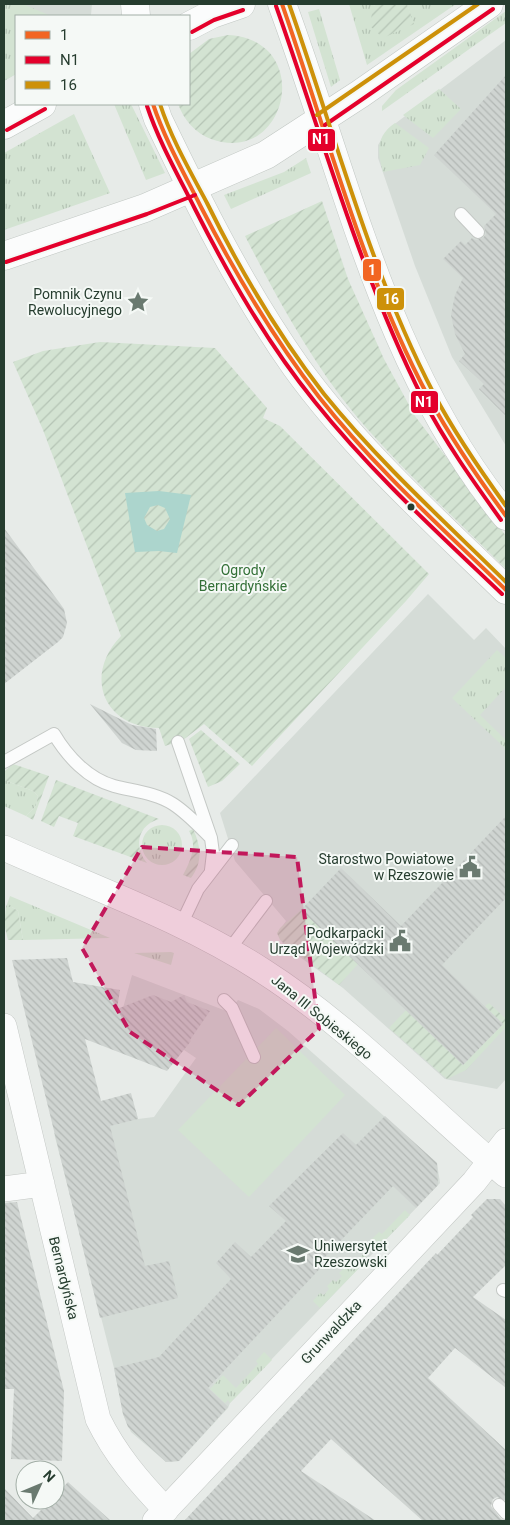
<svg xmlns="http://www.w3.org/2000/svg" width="510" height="1525" viewBox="0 0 510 1525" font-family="Roboto,sans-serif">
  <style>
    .built { fill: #d5dcd7 }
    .grass { fill: url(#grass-tufts) }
    .garden { fill: url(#garden-furrows) }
    .pitch { fill: #d3e3d2 }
    .water { fill: #acd5cd; fill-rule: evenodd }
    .building { fill: url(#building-back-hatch) }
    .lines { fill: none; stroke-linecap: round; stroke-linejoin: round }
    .lane-casing { stroke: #c4c8c5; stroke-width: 14 }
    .street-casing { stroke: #c4c8c5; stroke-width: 26 }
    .secondary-casing { stroke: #c1c7c3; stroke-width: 29 }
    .lane { stroke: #fbfcfc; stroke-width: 12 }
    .street { stroke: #fbfcfc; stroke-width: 25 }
    .secondary { stroke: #fbfcfc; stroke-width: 28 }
    .bus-1-casing { stroke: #f5f9f6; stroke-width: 8 }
    .bus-2-casing { stroke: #f5f9f6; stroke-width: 8 }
    .bus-3-casing { stroke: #f5f9f6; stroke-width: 8 }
    .bus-1 { stroke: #f26522; stroke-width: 4 }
    .bus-2 { stroke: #e4002b; stroke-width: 4 }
    .bus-3 { stroke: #cd9109; stroke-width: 4 }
    .marked { fill: #c2185b; fill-opacity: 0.2; stroke: #c2185b; stroke-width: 4; stroke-dasharray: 10 6; stroke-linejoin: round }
    .bus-dot { fill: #263d2f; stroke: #f5f9f6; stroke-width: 2 }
    .labels { text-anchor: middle; stroke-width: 4; stroke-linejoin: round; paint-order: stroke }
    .poi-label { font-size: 14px; fill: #263d2f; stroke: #f5f9f6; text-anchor: end }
    .park-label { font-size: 14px; fill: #337037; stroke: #f5f9f6 }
    .street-label { font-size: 14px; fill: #263d2f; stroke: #f5f9f6 }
    .line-badge { stroke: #f5f9f6; stroke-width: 2 }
    .badge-label { font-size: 14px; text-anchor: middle; font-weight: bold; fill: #fff }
  </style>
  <defs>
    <pattern id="grass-tufts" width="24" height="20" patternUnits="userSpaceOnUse" patternTransform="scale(1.25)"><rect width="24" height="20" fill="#d3e3d2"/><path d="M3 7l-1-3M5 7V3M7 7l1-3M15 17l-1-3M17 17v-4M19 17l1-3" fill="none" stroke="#b5c4b5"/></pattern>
    <pattern id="garden-furrows" width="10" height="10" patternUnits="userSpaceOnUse" patternTransform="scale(1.25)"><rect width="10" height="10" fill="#d3e3d2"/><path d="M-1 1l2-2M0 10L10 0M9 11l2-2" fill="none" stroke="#b5c4b5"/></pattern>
    <pattern id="building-back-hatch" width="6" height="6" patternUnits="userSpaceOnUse" patternTransform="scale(1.25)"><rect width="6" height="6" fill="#cfd4d1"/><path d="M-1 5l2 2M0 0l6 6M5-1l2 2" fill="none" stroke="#b2b7b4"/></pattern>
  </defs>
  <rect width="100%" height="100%" fill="#e7ebe8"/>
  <path class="built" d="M 4,4 L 92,4 L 91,15 L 16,16 L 16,74 L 4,81 Z
    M 506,40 L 506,446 L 452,357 L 415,266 L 378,158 L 378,145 L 388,129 Z
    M 428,594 L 474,640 L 486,628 L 506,649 L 506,1079 L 497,1089 L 445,1079 L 343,988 L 283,945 L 278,932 L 286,921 L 235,861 L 220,813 Z
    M 132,975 L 229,1012 L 238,1000 L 259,1009 L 288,1031 L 437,1163 L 440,1183 L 230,1403 L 228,1408 L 179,1461 L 166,1462 L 131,1432 L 123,1414 L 114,1368 L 54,1133 L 136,1111 L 138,1119 L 154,1117 L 196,1058 L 184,1050 L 155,1037 L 123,1008 Z"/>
  <path class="grass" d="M 4,4 L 23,4 L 51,16 L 16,16 L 16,74 L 4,81 Z
    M 349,4 L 378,4 L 373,6 L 413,24 L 407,4 L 456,4 L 367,65 Z
    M 319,9 L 340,80 L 331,87 L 308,12 Z
    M 506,11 L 506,23 L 382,111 L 382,106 L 396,90 Z
    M 439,89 L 461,109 L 433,138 L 403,115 Z
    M 114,104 L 131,104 L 165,173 L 146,180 Z
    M 74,114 L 110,193 L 4,230 L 4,153 Z
    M 395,123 L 429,148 L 420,165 L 383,172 C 377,151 376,136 395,123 Z
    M 306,158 L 311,173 L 231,209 L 224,195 L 284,172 Z
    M 497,650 L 506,658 L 506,687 L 480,715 L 506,740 L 506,749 L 452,698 Z
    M 4,780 L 33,791 L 38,796 L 36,806 L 26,816 L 4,806 Z
    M142 845a20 20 0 1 1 40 0a20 20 0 1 1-40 0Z
    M 10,896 L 110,938 L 23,940 L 18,911 L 12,907 L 6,907 Z
    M 171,952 L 174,953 L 171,965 L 134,953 Z
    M 405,1210 L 410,1215 L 375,1250 L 374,1248 L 365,1257 L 369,1258 L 320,1308 L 313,1301 L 320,1293 L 324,1295 L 329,1289 L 327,1286 L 333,1280 L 336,1282 L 342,1276 L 339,1273 L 351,1262 L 354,1264 L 366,1251 L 363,1248 L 379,1232 L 382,1234 Z
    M 264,1352 L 272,1360 L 230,1403 L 228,1400 L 225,1403 L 210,1389 L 223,1375 L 236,1388 L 258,1364 L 256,1361 Z"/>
  <path class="garden" d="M 378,4 L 407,4 L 414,24 L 383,38 L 370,26 L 373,6 Z
    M 228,35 C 316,40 287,167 211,139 C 195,133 184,120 178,104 L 189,104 L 189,54 L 209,39 Z
    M 322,201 L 348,279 L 384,359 L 415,416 L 506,536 L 506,569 C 456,519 403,471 357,417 C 312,363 277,298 245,236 Z
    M 100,342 L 215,348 L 267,408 L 263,418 L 280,426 L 429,574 L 406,601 L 252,766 L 204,724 L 183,740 L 165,746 L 159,728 C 103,728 83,675 121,636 L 43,430 L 13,362 L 43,351 Z
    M 201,730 L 240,764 L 222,781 L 208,787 L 189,739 Z
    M 13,764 L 49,776 L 33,820 L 26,816 L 36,806 L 38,796 L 33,791 L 4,780 L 4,772 Z
    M 56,780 L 159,819 C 138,825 133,846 147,863 L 73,836 L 78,823 L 59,816 L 54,827 L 41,821 Z
    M 193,829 C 201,846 203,862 191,878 L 183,875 C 190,862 198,845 189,831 Z
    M 6,907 L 12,907 L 18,911 L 23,940 L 8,940 L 4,924 Z
    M 301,910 L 358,964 L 339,985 L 280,940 L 277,933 L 280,928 Z
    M 489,1003 L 506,1019 L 506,1027 L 466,1070 L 447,1079 L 389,1028 L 406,1010 L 463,1065 L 503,1024 L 485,1006 Z"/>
  <path class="pitch" d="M 276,1028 L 345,1095 L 249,1197 L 178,1130 Z"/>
  <path class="water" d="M 159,491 L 191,495 L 177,553 L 159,551 L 135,552 L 125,493 ZM 158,505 L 165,508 L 170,519 L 164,529 L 157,531 L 147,525 L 144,518 L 150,507 Z"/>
  <path class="building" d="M 506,75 L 506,416 L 479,389 L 484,384 L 459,361 L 465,354 L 455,334 L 451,315 L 455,295 L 463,278 L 443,259 L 461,241 L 465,245 L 472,238 L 476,240 L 483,238 L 486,234 L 484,226 L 496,214 L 434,155 Z
    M 4,528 L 59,602 L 64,609 L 67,623 L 63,637 L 58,642 L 4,684 Z
    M 90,704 L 132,725 L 156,729 L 157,751 L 136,750 L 122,743 Z
    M 506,816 L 506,898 L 442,965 L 503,1024 L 463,1065 L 301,910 L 341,868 L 401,926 Z
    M 67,958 L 73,982 L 120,990 L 117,1009 L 153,995 L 171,1002 L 184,995 L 187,1002 L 210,1011 L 190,1040 L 191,1041 L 167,1071 L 85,1039 L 101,1101 L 131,1093 L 138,1119 L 110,1126 L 145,1266 L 169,1261 L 178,1298 L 100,1318 L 12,960 Z
    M 385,1116 L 437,1163 L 438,1185 L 416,1208 L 393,1186 L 325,1257 L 328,1260 L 208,1388 L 228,1407 L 179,1461 L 166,1462 L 128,1427 L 123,1414 L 114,1368 L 159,1357 L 231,1279 L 216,1263 L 235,1242 L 251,1257 L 286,1221 L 269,1206 L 343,1133 L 356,1145 Z
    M 487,1199 L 500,1199 L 506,1206 L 506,1265 L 473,1297 L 506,1320 L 506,1388 L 455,1348 L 428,1378 L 506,1450 L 506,1501 L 497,1497 L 493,1499 L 491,1506 L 500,1518 L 506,1521 L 423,1521 L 331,1439 L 301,1471 L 376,1521 L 184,1521 L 420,1270 L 436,1253 L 437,1255 L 473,1217 L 471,1215 Z
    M 17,1202 L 64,1391 L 62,1461 L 11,1459 L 14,1389 L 4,1389 L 4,1203 Z
    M 68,1482 L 111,1521 L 4,1521 L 4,1488 L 33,1518 L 51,1500 L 55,1500 L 55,1496 Z"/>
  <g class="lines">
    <g class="lane-casing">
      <path id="lane" d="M 461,214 L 478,232
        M 178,742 L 211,838 L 213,853 L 211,870
        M 4,762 L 54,734 C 67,756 88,779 114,786 C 133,791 156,793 173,804 C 187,813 199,826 211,838
        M 181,925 L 198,889 L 232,845
        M 229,950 L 266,901
        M 224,1000 L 232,1008 L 254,1057
        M 503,1290 L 506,1291
        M 499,1505 L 506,1513"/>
    </g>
    <g class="street-casing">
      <path id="street" d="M 4,848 C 91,887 183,919 263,971 C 352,1028 426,1107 506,1175
        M 4,1026 L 98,1419 C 115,1454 139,1482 166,1510
        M 4,1189 L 42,1184
        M 155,1521 L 474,1182 L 506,1141"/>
    </g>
    <g class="secondary-casing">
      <path id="secondary" d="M 135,4 L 136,16
        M 282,4 C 347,179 385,367 506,516
        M 189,26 L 212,14 L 241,4
        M 153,104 L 158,119 C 199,204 241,289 296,367 C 356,450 433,519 506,590
        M 4,125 L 42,104
        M 4,256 L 145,208 L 266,155 L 360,94 L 489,4"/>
    </g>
    <use href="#lane" class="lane"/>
    <use href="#street" class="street"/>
    <use href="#secondary" class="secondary"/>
    <g class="bus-1-casing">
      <path id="bus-1" d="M 282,4 C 328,135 363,275 429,398 C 452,440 478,478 506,516
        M 153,104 C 165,140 184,173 201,207 C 235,273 273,338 319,397 C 374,467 442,528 506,590"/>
    </g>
    <g class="bus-2-casing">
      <path id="bus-2" d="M 276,6 C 323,138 360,274 423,399 C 445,442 473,481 501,520
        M 192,32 L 214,20 L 243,10
        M 147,106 C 159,142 178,175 195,209 C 229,276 267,343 315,402 C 371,472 437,532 502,594
        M 325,125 L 493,9
        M 7,130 L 45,109
        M 6,262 L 147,214 L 195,195"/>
    </g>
    <g class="bus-3-casing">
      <path id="bus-3" d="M 289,4 C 335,134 370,271 434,394 C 455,434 480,470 506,506
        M 160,104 C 171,138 190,171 207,203 C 240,270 278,335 324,394 C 379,462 444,521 506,582
        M 317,115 L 478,4"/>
    </g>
    <use href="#bus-1" class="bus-1"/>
    <use href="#bus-2" class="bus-2"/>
    <use href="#bus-3" class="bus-3"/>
  </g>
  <path class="marked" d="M 142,847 L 297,857 L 319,1029 L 239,1105 L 130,1032 L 82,948 Z"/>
  <defs>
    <g id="sight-bare" transform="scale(1.725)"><path d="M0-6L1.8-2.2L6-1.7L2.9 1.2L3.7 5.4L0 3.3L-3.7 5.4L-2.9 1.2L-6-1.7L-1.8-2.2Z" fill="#6a7a70" stroke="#f5f9f6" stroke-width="2.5" paint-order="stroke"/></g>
    <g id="civic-bare" transform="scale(1.725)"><path d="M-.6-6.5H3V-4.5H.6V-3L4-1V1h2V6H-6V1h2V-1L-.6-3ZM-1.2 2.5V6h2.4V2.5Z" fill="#6a7a70" stroke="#f5f9f6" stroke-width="2.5" paint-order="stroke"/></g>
    <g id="university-bare" transform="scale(1.725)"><path d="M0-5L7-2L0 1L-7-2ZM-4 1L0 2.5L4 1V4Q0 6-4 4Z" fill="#6a7a70" stroke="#f5f9f6" stroke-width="2.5" paint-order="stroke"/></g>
  </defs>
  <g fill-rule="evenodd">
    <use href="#sight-bare" x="138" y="302"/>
    <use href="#civic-bare" x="470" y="867"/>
    <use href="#civic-bare" x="400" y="941"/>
    <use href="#university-bare" x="298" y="1254"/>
  </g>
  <circle class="bus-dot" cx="411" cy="507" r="4.5"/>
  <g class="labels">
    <g class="poi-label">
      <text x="122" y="299">Pomnik Czynu<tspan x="122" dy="16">Rewolucyjnego</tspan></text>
      <text x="454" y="864">Starostwo Powiatowe<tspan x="454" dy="16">w Rzeszowie</tspan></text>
      <text x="384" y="938">Podkarpacki<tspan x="384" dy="16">Urząd Wojewódzki</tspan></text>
      <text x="314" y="1251" text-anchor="start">Uniwersytet<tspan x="314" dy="16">Rzeszowski</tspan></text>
    </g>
    <g class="park-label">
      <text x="243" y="575">Ogrody<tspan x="243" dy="16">Bernardyńskie</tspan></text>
    </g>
    <g class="street-label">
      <text transform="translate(322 1017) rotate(39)" y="5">Jana III Sobieskiego</text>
      <text transform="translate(64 1278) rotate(76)" y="5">Bernardyńska</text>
      <text transform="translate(331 1332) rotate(-47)" y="5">Grunwaldzka</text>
    </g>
  </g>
  <g class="line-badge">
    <rect x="307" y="128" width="29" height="24" rx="5" fill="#e4002b"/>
    <rect x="362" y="258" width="20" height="24" rx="5" fill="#f26522"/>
    <rect x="376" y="287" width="29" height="24" rx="5" fill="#cd9109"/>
    <rect x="410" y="390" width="29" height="24" rx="5" fill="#e4002b"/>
  </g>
  <g class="badge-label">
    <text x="321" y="144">N1</text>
    <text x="372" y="275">1</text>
    <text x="391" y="304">16</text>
    <text x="424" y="407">N1</text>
  </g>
  <rect width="510" height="1525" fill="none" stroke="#263d2f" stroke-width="10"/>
  <rect x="15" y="15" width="175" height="90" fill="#f5f9f6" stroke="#a2aea6"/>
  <rect x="25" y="31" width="25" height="8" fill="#f26522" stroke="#a2aea6"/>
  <text x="60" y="40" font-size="15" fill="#263d2f">1</text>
  <rect x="25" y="56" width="25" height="8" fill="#e4002b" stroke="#a2aea6"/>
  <text x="60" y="65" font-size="15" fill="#263d2f">N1</text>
  <rect x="25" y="81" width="25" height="8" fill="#cd9109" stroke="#a2aea6"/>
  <text x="60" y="90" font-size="15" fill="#263d2f">16</text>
  <g transform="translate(40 1485) rotate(46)"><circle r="24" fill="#f5f9f6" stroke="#a2aea6"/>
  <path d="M0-4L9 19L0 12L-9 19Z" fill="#6a7a70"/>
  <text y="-8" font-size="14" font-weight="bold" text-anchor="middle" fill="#263d2f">N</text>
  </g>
</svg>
